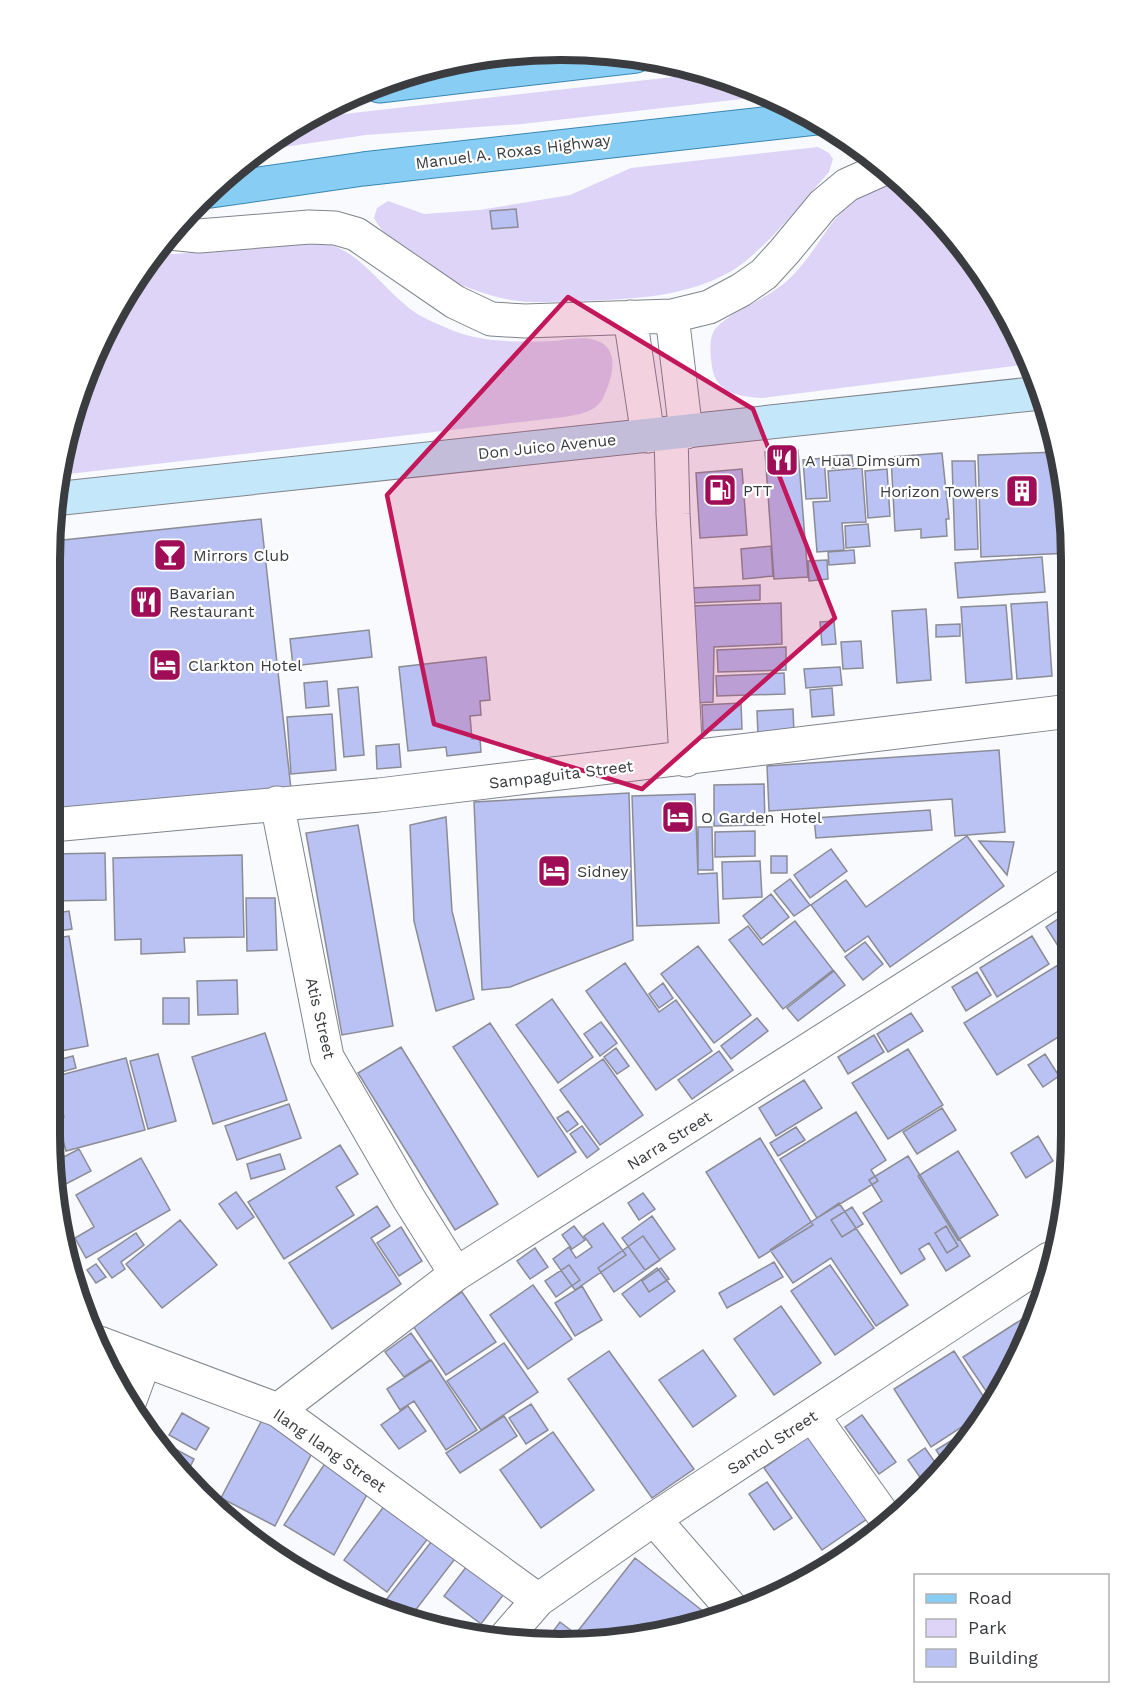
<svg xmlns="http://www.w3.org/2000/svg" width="1121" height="1694" viewBox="0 0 1121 1694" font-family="'Work Sans',sans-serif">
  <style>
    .green { fill: #ded4f7 }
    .building { fill: #bac1f3; stroke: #8b8c95; stroke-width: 1.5 }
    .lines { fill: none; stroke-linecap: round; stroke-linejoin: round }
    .minor-casing { stroke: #80858c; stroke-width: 35 }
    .secondary-casing { stroke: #80858c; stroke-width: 35 }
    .primary-casing { stroke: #3986b0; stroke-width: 35 }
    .minor { stroke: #fff; stroke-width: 33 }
    .secondary { stroke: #c4e7fa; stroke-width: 33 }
    .primary { stroke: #88cef4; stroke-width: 33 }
    .marked { fill: #c2185b; fill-opacity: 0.2; stroke: #c2185b; stroke-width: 4.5; stroke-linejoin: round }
    .labels { text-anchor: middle; stroke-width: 4.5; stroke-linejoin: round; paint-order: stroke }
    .street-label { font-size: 16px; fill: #3a3c3f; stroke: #fff }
    .poi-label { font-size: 16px; fill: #3a3c3f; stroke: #fff; text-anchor: start }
    .rim { fill: none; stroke: #3a3c3f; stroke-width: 8 }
  </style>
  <rect width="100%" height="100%" fill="#f8fafe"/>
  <path class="green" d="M 709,73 L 725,77 L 768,96 L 522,124 L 366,135 L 256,151 L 308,118 Z
    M 818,147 L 829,153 L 833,159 L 829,172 C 803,201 763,253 730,272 C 682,298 633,299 580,301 C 557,301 534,304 511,300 C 466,292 397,260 374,218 L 377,208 L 388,201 L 424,214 L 479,210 L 570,195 L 631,168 Z
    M 900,179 L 966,250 L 1019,335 L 1030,364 L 762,398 C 743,397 719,394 713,372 C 711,360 707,338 716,328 C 734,309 768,299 788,280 C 831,239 832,194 900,179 Z
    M 287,243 C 299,243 316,241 328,244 C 361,253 383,288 409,308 C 421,318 440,325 454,331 C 484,343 522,342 554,341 C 566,340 583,336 595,340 C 622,348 612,379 603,398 C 595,413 579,414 564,417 L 60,475 L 102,335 L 157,253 L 175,254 Z"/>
  <path class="building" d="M 516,209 L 518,227 L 492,229 L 490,211 Z
    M 798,450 L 808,577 L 774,579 L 765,452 Z
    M 1058,452 L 1070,527 L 1070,553 L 981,557 L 978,455 Z
    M 942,453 L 949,519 L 946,519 L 947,536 L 921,538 L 921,529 L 895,531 L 891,457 Z
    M 852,455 L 853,466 L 832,468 L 831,456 Z
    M 824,458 L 827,498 L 806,499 L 803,460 Z
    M 952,461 L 975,461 L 978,549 L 955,550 Z
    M 862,468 L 866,522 L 842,523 L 844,550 L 817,552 L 813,502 L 830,501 L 828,471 Z
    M 742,469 L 747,535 L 700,538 L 696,473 Z
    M 887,469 L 890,516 L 868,518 L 865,471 Z
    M 261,519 L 291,789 L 52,815 L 54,541 Z
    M 868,524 L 870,546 L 846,548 L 845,526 Z
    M 771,546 L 773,576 L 743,579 L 741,549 Z
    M 854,550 L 855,563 L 829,565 L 828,552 Z
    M 1042,557 L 1045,592 L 958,598 L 955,563 Z
    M 827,560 L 828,579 L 809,581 L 808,561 Z
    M 760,585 L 760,600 L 692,603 L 691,588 Z
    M 1047,602 L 1052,676 L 1017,679 L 1011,604 Z
    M 781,603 L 782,644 L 714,647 L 713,702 L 695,703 L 691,606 Z
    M 1006,605 L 1012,679 L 966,683 L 961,607 Z
    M 926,609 L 931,680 L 897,683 L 892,611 Z
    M 834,621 L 836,644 L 822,645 L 820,622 Z
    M 960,624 L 960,636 L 936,637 L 936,625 Z
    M 369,630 L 372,657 L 293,666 L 290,639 Z
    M 861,641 L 863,668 L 843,669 L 841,642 Z
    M 786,647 L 786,670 L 718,672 L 717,650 Z
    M 486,657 L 490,700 L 480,701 L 481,715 L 470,716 L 472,739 L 480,738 L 481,752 L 447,756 L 446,747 L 408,751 L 399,667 Z
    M 840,667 L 842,685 L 806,688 L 804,669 Z
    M 784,673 L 785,694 L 717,696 L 716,676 Z
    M 327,681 L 329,706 L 306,708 L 304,683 Z
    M 358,687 L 364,755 L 344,757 L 338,689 Z
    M 832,688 L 834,715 L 812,717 L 810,690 Z
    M 741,703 L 742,729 L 703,731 L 702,705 Z
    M 793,709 L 794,733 L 758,735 L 757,711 Z
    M 332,714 L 336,770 L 291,774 L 287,717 Z
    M 399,744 L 401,767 L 377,769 L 376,746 Z
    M 999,750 L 1005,832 L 955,836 L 952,799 L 769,811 L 767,766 Z
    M 764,784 L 765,825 L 714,826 L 714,785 Z
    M 629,793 L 633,940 L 510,987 L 482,990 L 474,802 Z
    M 695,794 L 698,874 L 717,873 L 719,923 L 637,926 L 632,796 Z
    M 930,810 L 932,830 L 816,838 L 814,818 Z
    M 446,817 L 452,911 L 474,999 L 436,1011 L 414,921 L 410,825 Z
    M 358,825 L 393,1026 L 342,1035 L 306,833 Z
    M 698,827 L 712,827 L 713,870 L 698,870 Z
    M 755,831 L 755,856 L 715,857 L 715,832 Z
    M 967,836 L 1004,886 L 890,967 L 868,936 L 845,952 L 811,905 L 846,880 L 866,907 Z
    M 979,841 L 1014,842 L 1007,875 Z
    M 831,849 L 847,871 L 810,898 L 794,875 Z
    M 105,853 L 106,900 L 51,901 L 51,854 Z
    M 242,855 L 244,937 L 184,938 L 185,952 L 141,954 L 141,939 L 115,940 L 113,858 Z
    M 771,856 L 787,856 L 787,873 L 771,873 Z
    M 760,861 L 762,897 L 723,899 L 722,862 Z
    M 790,879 L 810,905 L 794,916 L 774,891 Z
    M 771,894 L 789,917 L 761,939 L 743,916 Z
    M 246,898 L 275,898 L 277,950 L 247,951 Z
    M 69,911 L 72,929 L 51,932 L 51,914 Z
    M 1061,917 L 1068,928 L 1068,940 L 1058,946 L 1046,927 Z
    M 795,921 L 833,970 L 783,1009 L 729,940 L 748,926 L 763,945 Z
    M 69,936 L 88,1046 L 50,1053 L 51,939 Z
    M 1032,936 L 1049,964 L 997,997 L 980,968 Z
    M 865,942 L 883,964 L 863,980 L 845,957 Z
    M 698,946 L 751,1015 L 714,1043 L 661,974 Z
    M 625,963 L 659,1012 L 676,1000 L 712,1051 L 656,1090 L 586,991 Z
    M 1058,965 L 1068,981 L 1068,1031 L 997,1075 L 964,1023 Z
    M 834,971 L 845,985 L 798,1021 L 787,1008 Z
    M 977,972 L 991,995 L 966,1011 L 952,987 Z
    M 237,980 L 238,1014 L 198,1015 L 197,981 Z
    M 663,983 L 673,998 L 659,1008 L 649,994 Z
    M 163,998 L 189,998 L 189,1024 L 163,1024 Z
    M 552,999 L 593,1057 L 558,1083 L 516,1025 Z
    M 911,1013 L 923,1031 L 888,1052 L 877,1034 Z
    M 757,1018 L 768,1031 L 731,1059 L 721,1046 Z
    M 601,1022 L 617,1043 L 600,1056 L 584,1034 Z
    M 490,1023 L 576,1152 L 538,1177 L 453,1047 Z
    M 265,1033 L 287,1100 L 213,1124 L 192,1057 Z
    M 874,1035 L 884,1052 L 848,1074 L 838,1057 Z
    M 401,1047 L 498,1204 L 455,1230 L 358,1073 Z
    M 616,1048 L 629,1066 L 617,1074 L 604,1057 Z
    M 908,1049 L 943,1105 L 888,1139 L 852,1083 Z
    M 719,1051 L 733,1070 L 692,1099 L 678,1080 Z
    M 158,1054 L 176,1121 L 148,1129 L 130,1061 Z
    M 1045,1054 L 1059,1076 L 1043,1087 L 1028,1065 Z
    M 73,1056 L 76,1068 L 54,1074 L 51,1062 Z
    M 126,1058 L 145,1130 L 66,1151 L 57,1119 L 64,1117 L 53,1077 Z
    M 603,1059 L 643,1115 L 600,1145 L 560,1090 Z
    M 804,1080 L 822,1108 L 776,1136 L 759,1108 Z
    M 289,1104 L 301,1138 L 237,1160 L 225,1126 Z
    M 942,1108 L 956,1130 L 917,1154 L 903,1132 Z
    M 568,1111 L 578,1124 L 567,1132 L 557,1118 Z
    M 856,1112 L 886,1160 L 871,1170 L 878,1181 L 817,1218 L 780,1159 Z
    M 582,1126 L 599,1149 L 587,1158 L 570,1134 Z
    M 796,1127 L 805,1140 L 778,1156 L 770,1143 Z
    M 1038,1136 L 1053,1161 L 1026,1178 L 1011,1153 Z
    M 760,1138 L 813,1225 L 759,1258 L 706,1172 Z
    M 340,1145 L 358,1174 L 336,1187 L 354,1215 L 284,1259 L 248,1202 Z
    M 79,1149 L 91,1171 L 58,1188 L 54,1162 Z
    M 958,1151 L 998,1215 L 958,1240 L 918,1176 Z
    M 280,1154 L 285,1169 L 251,1179 L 247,1164 Z
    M 908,1156 L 970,1256 L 946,1271 L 929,1243 L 919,1249 L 925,1259 L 901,1274 L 863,1213 L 882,1201 L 869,1180 Z
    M 141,1158 L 170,1210 L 86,1258 L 75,1238 L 94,1227 L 76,1195 Z
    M 236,1192 L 254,1217 L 237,1229 L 219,1204 Z
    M 643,1193 L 655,1209 L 639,1220 L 628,1203 Z
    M 839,1203 L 908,1305 L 876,1326 L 831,1258 L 793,1283 L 770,1250 Z
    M 377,1206 L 390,1226 L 371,1238 L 401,1284 L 332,1329 L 289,1263 Z
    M 852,1207 L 863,1224 L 842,1237 L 831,1220 Z
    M 652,1216 L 675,1249 L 645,1270 L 622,1238 Z
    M 180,1220 L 217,1265 L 162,1308 L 126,1264 Z
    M 603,1223 L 626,1255 L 575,1290 L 553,1259 L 569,1247 L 576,1258 L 592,1247 L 584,1236 Z
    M 574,1226 L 585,1240 L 572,1249 L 562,1235 Z
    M 946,1226 L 958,1246 L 947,1253 L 935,1233 Z
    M 401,1227 L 422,1261 L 399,1276 L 377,1243 Z
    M 136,1233 L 144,1245 L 121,1262 L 125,1269 L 112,1278 L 98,1259 Z
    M 643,1236 L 660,1260 L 614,1292 L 598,1268 Z
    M 535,1248 L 548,1267 L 530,1279 L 517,1261 Z
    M 774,1262 L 783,1277 L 727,1308 L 719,1293 Z
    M 96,1264 L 106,1277 L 96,1283 L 87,1270 Z
    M 569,1265 L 580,1280 L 556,1297 L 545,1281 Z
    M 830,1265 L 874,1328 L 835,1355 L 791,1291 Z
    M 657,1268 L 675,1291 L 640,1317 L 622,1294 Z
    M 661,1268 L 669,1279 L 649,1292 L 642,1281 Z
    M 533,1285 L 572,1339 L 528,1369 L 490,1315 Z
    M 582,1286 L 602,1320 L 575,1336 L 555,1303 Z
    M 462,1292 L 496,1342 L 446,1375 L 413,1326 Z
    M 781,1306 L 821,1363 L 774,1395 L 734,1339 Z
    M 1027,1316 L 1030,1321 L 1019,1359 L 992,1400 L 963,1357 Z
    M 411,1333 L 430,1360 L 404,1377 L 385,1352 Z
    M 504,1343 L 538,1392 L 481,1430 L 447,1381 Z
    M 703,1350 L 736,1396 L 693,1427 L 659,1380 Z
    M 609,1351 L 694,1469 L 652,1498 L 568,1379 Z
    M 954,1351 L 989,1405 L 982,1414 L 931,1447 L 894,1389 Z
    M 431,1360 L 477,1430 L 446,1450 L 414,1401 L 400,1410 L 387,1389 Z
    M 531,1404 L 548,1430 L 526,1444 L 509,1418 Z
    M 408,1406 L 426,1431 L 399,1449 L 381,1425 Z
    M 182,1413 L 209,1428 L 196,1450 L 169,1435 Z
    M 862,1415 L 896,1462 L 879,1474 L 845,1427 Z
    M 504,1416 L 517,1436 L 460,1473 L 446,1453 Z
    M 262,1420 L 315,1447 L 275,1526 L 221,1498 Z
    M 975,1426 L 947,1467 L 936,1450 Z
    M 553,1432 L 594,1490 L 541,1528 L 500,1470 Z
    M 811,1435 L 870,1517 L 822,1550 L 764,1468 Z
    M 164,1443 L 194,1459 L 187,1473 L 162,1446 Z
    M 925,1448 L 941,1471 L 924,1483 L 908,1460 Z
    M 326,1462 L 370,1489 L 334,1555 L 284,1525 Z
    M 767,1482 L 792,1518 L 774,1530 L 749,1494 Z
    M 385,1505 L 429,1537 L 387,1592 L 344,1560 Z
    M 438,1533 L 461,1551 L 411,1616 L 379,1609 Z
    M 635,1558 L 708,1615 L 700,1624 L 692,1627 L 586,1638 L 578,1631 Z
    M 470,1562 L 507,1590 L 481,1624 L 444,1596 Z
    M 334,1578 L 365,1601 L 362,1604 L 329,1585 Z
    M 560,1622 L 581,1638 L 545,1642 Z"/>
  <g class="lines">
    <g class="minor-casing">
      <path id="minor" d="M 170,233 L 199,236 L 309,227 L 335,228 L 356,234 L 455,302 L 491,319 L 525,321 L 672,316 L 709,307 L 741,290 L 764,274 L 784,252 L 823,205 L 847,185 L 885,168
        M 672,316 L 686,432
        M 630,317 L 648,436
        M 671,434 L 673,514 L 686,760
        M 277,803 L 327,1057 L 409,1199 L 456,1274
        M 52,825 L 379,795 L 1070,711
        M 99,1343 L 278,1410 L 538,1600
        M 129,1403 L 144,1362
        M 278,1410 L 456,1274 L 1069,884
        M 813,1416 L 886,1519
        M 654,1519 L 733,1610
        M 505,1638 L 538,1600 L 654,1519 L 1049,1259"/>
    </g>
    <g class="secondary-casing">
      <path id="secondary" d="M 54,499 L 1041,393"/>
    </g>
    <g class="primary-casing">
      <path id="primary" d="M 379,86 L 636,56
        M 211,191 L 363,169 L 816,118"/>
    </g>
    <use href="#minor" class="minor"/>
    <use href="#secondary" class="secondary"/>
    <use href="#primary" class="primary"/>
  </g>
  <path class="marked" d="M 568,297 L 753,409 L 835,618 L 642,789 L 434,724 L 387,495 Z"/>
  <defs>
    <g id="restaurant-square" transform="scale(1.725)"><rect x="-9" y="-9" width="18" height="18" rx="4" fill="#9f0d56" stroke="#fff"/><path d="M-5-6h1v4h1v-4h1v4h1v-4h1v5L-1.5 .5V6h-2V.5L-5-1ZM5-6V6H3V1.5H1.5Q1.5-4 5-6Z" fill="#fff"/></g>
    <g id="fuel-square" transform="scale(1.725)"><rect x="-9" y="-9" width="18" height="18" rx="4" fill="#9f0d56" stroke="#fff"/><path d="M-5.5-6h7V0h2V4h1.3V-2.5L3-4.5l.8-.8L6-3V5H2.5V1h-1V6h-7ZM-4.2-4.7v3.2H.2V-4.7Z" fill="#fff"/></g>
    <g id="building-square" transform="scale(1.725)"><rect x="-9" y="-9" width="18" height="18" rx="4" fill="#9f0d56" stroke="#fff"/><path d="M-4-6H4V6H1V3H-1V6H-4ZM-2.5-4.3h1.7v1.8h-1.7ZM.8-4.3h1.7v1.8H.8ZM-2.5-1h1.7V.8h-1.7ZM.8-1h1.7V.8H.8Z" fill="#fff"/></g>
    <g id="bar-square" transform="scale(1.725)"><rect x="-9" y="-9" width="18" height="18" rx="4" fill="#9f0d56" stroke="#fff"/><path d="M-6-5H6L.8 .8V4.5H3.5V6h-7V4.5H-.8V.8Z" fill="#fff"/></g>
    <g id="hotel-square" transform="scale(1.725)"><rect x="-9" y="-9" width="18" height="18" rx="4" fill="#9f0d56" stroke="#fff"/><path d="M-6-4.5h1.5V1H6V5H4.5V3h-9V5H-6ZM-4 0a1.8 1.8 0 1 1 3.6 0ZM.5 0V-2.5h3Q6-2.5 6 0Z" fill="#fff"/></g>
  </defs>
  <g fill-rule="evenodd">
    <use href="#restaurant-square" x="782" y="460"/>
    <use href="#fuel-square" x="720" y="490"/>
    <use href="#building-square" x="1022" y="491"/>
    <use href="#bar-square" x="170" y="555"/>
    <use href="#restaurant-square" x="146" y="602"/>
    <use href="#hotel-square" x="165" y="665"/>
    <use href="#hotel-square" x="678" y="817"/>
    <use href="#hotel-square" x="554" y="871"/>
  </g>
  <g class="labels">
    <g class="street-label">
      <text transform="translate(513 151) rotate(-7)" y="6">Manuel A. Roxas Highway</text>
      <text transform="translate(547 446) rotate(-6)" y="6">Don Juico Avenue</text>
      <text transform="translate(561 774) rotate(-7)" y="6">Sampaguita Street</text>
      <text transform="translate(321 1018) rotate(77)" y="6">Atis Street</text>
      <text transform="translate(669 1140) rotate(-32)" y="6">Narra Street</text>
      <text transform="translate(772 1442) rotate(-33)" y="6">Santol Street</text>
      <text transform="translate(330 1450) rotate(35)" y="6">Ilang Ilang Street</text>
    </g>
    <g class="poi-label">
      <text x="805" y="466">A Hua Dimsum</text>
      <text x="743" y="496">PTT</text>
      <text x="999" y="497" text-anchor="end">Horizon Towers</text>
      <text x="193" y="561">Mirrors Club</text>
      <text x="169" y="599">Bavarian<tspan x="169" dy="18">Restaurant</tspan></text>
      <text x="188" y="671">Clarkton Hotel</text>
      <text x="701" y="823">O Garden Hotel</text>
      <text x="577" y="877">Sidney</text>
    </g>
  </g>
  <path d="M0 0H1121V1694H0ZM560 60H561A500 500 0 0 1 1061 560V1134A500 500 0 0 1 561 1634H560A500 500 0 0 1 60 1134V560A500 500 0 0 1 560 60Z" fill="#fff" fill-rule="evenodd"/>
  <path class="rim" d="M560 60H561A500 500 0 0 1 1061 560V1134A500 500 0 0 1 561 1634H560A500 500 0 0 1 60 1134V560A500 500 0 0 1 560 60Z"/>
  <rect x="914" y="1574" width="195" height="108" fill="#ffffff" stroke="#b0b1b2" stroke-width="1.5"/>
  <rect x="926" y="1594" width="30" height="9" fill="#88cef4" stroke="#b0b1b2" stroke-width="1.5"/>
  <text x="968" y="1604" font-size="18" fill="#3a3c3f">Road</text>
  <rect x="926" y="1619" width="30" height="18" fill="#ded4f7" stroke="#b0b1b2" stroke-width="1.5"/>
  <text x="968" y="1634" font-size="18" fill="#3a3c3f">Park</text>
  <rect x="926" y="1649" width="30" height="18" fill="#bac1f3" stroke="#b0b1b2" stroke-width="1.5"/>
  <text x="968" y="1664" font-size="18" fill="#3a3c3f">Building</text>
</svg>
